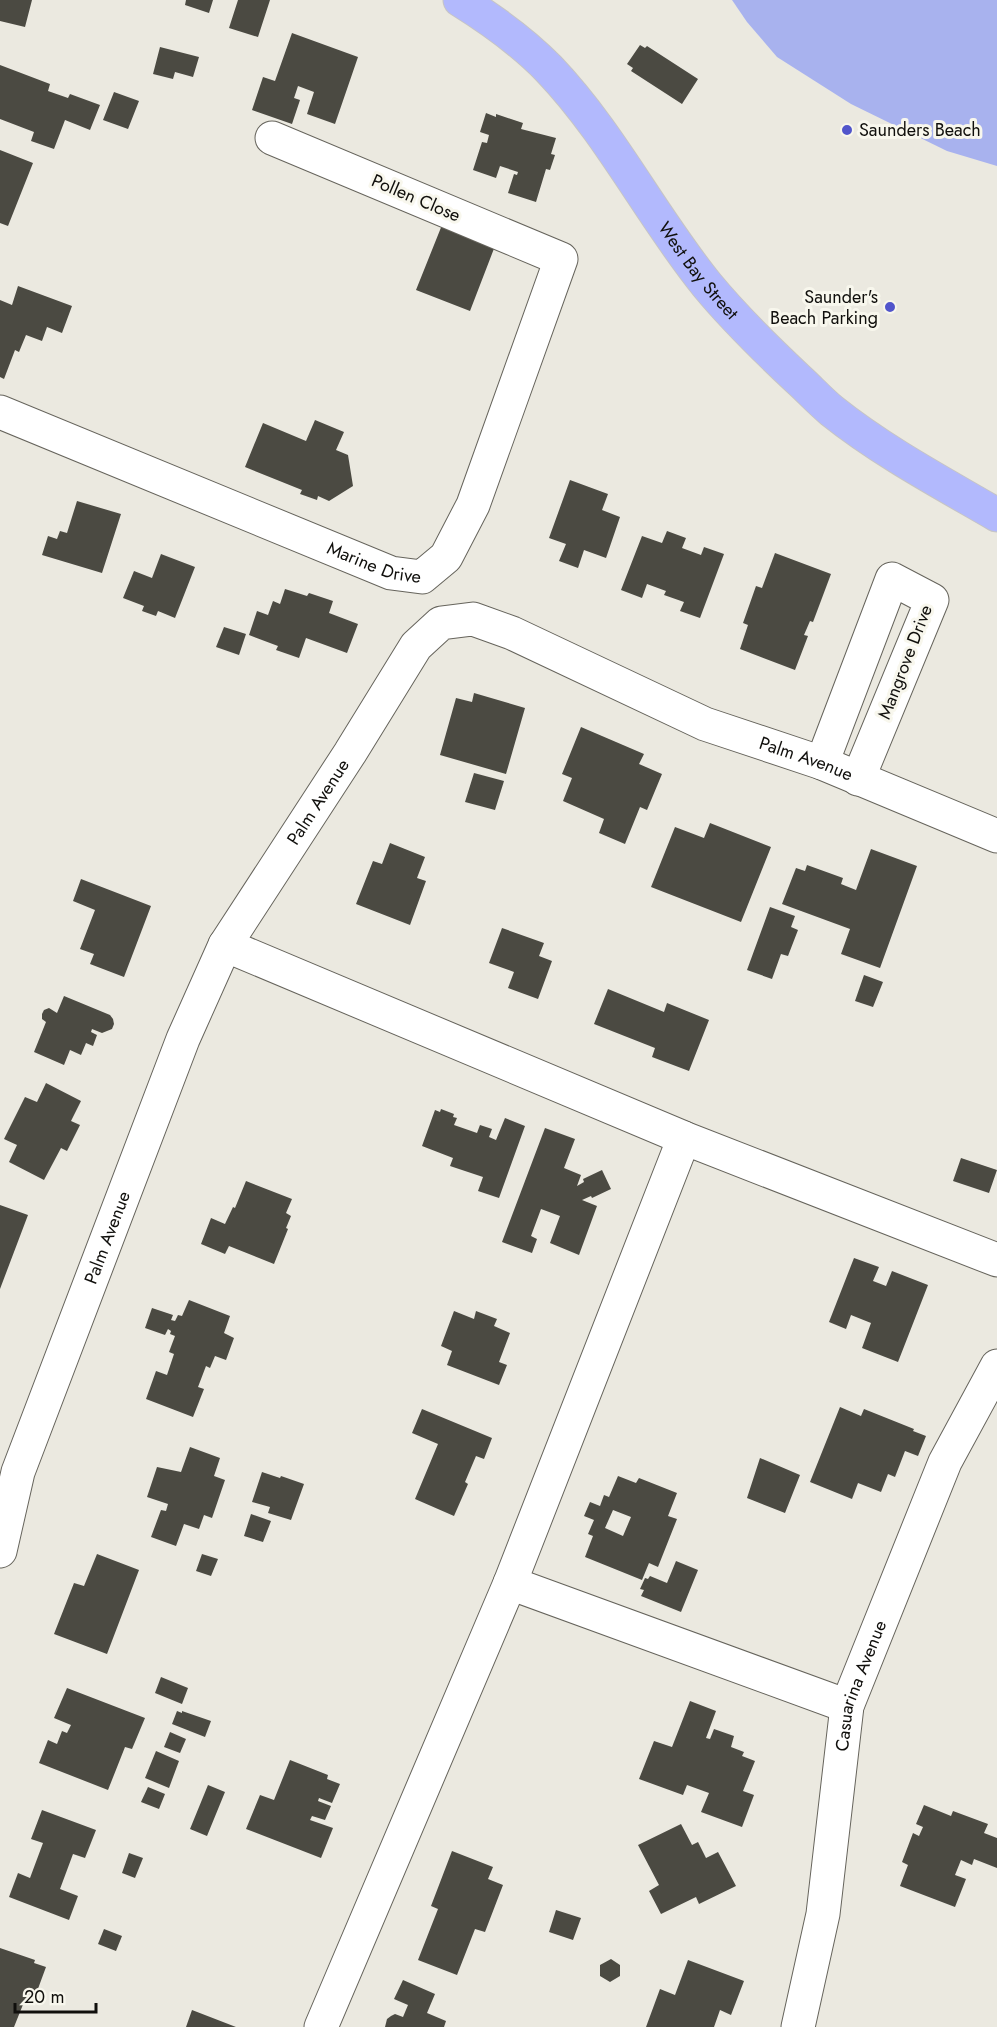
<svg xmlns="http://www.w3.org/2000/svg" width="997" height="2027" viewBox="0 0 997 2027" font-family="Jost,sans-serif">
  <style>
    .water { fill: #a8b2ee }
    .building { fill: #4b4a42; fill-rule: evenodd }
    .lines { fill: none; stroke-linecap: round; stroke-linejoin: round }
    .minor-casing { stroke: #66645c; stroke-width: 35 }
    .major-casing { stroke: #c6c5c5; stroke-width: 35 }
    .minor { stroke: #fff; stroke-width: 33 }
    .major { stroke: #b2b9fd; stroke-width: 33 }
    .poi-dot { fill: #5155cb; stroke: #f8f7ed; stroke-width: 2 }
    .labels { text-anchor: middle; stroke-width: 6; stroke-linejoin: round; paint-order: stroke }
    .poi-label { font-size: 18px; fill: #100f0c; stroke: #f8f7ed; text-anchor: start }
    .street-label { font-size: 18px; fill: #100f0c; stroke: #f8f7ed }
  </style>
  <rect width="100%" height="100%" fill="#ebe9e0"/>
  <path class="water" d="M 732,0 L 997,0 L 997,166 L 947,151 L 851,104 L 777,57 L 747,22 Z"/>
  <path class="building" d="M 0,0 L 32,0 L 25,27 L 0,21 Z
    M 186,0 L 213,0 L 209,13 L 185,5 Z
    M 238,0 L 270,0 L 258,37 L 229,28 Z
    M 292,33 L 358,57 L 335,124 L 307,114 L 314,92 L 298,86 L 294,98 L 300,100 L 292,124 L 252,110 L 263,77 L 275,81 Z
    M 640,45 L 645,48 L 647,46 L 698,79 L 682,104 L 631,71 L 633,68 L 627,64 Z
    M 160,47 L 199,57 L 193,77 L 175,72 L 173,79 L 153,74 Z
    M 0,65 L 50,84 L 48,91 L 68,98 L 70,94 L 100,105 L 90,130 L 65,120 L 54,149 L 31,141 L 34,132 L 0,119 Z
    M 114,92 L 139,101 L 128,129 L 103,120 Z
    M 486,113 L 496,117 L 496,114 L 523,123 L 521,129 L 556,138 L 551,154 L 555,155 L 550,170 L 546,169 L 536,202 L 508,193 L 514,174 L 517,175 L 518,172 L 500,166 L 496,178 L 473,170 L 482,142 L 487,143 L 489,135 L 480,132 Z
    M 0,150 L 33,163 L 8,226 L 0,223 Z
    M 442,225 L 495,246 L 470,311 L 416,290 Z
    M 18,286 L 72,306 L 62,333 L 47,327 L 42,341 L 26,335 L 19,352 L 15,350 L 4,379 L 0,377 L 0,300 L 12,305 Z
    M 315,420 L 344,432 L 336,450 L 348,455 L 353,486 L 329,501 L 318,496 L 317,500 L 300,494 L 302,490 L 245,467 L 263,423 L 306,441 Z
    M 570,480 L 608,494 L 602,510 L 620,517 L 606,558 L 584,550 L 578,568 L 559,561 L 566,544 L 549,538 Z
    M 77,501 L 121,514 L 102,573 L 42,555 L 48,536 L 57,539 L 60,531 L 67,533 Z
    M 667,531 L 686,538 L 682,548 L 701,555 L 704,547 L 724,554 L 700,618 L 680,611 L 684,602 L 664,595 L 666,591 L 647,584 L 642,598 L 621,590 L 642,536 L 662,543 Z
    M 775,553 L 831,574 L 813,622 L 810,621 L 804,635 L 808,636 L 795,670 L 740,649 L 748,625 L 743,623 L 756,586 L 762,588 Z
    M 161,554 L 195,567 L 175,618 L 158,611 L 156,616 L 142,611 L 144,606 L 123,598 L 134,571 L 152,578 Z
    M 285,589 L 307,596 L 309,593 L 333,601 L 329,613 L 358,624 L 347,653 L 306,638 L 299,658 L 276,650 L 278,646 L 249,635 L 257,611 L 268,615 L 273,601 L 280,604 Z
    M 224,627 L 246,634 L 239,655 L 216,647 Z
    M 474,693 L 525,708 L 506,774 L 440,755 L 456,698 L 472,702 Z
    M 581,727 L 644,754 L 639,764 L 662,774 L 647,810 L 640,807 L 625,844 L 599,833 L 604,819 L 563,801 L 572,778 L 562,774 Z
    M 474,773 L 504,781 L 495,810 L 465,802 Z
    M 710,823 L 771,847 L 741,922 L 651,887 L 675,827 L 704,838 Z
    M 390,843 L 425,857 L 417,878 L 426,881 L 410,925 L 356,904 L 373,861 L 382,864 Z
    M 871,849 L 917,866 L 880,968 L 841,954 L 850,929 L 782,904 L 796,868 L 805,871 L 807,865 L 843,878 L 841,884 L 856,890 Z
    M 81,879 L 151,906 L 124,977 L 90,964 L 94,954 L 80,949 L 95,910 L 73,901 Z
    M 770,907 L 795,916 L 791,927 L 798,930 L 788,956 L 781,954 L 772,979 L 747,970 Z
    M 502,928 L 544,943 L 539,956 L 552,961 L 538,999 L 508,988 L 514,972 L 489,963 Z
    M 864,975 L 883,982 L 873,1007 L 855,1001 Z
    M 608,989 L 664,1012 L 667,1003 L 709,1020 L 689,1071 L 652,1057 L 655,1048 L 594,1024 Z
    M 64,996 L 110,1015 L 113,1019 L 114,1024 L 112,1029 L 102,1033 L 92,1029 L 91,1032 L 97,1035 L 93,1046 L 86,1043 L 81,1055 L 70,1050 L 64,1065 L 34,1052 L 46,1022 L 42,1019 L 42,1014 L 44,1010 L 49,1008 L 57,1013 Z
    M 46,1083 L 81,1101 L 71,1121 L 80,1125 L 67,1151 L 61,1148 L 44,1180 L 9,1162 L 17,1145 L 4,1139 L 25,1097 L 37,1102 Z
    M 441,1109 L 454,1114 L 453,1117 L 457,1118 L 454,1125 L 477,1133 L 480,1125 L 492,1129 L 489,1137 L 496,1140 L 505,1118 L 525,1126 L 499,1198 L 478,1191 L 483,1177 L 450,1166 L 453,1158 L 422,1146 L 435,1110 L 440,1112 Z
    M 545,1128 L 575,1139 L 564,1168 L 581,1175 L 577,1186 L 584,1182 L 583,1179 L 602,1170 L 611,1189 L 592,1198 L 591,1196 L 582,1200 L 597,1206 L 579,1255 L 550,1243 L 560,1216 L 541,1209 L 531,1236 L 537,1239 L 532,1253 L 502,1242 Z
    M 961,1158 L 997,1170 L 989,1193 L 953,1181 Z
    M 246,1181 L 292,1199 L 286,1213 L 291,1216 L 286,1228 L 288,1229 L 274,1264 L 229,1246 L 225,1254 L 201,1244 L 211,1218 L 225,1224 L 233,1207 L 235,1208 Z
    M 0,1205 L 28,1215 L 0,1289 Z
    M 854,1258 L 879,1267 L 873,1281 L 886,1286 L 892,1271 L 928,1285 L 898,1362 L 862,1348 L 871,1323 L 851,1315 L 846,1329 L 829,1322 Z
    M 189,1300 L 230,1316 L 224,1333 L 234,1338 L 226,1360 L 215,1356 L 210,1368 L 206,1366 L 198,1387 L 204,1389 L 193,1417 L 146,1399 L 156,1371 L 167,1375 L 174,1354 L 169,1352 L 175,1336 L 170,1334 L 171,1331 L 168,1329 L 165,1335 L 145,1328 L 152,1308 L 173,1315 L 171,1320 L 175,1321 L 178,1315 L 182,1316 Z
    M 454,1311 L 474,1319 L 476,1311 L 497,1319 L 494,1326 L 510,1333 L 499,1362 L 507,1365 L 499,1385 L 447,1365 L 452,1351 L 441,1346 Z
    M 840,1407 L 861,1416 L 864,1409 L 914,1429 L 913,1431 L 926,1436 L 918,1456 L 905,1451 L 895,1477 L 888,1474 L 881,1492 L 858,1483 L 852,1499 L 810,1482 Z
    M 422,1409 L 492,1438 L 484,1459 L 476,1456 L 465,1482 L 468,1484 L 454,1516 L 415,1499 L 438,1444 L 412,1433 Z
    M 190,1447 L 220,1458 L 214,1476 L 225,1480 L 212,1518 L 204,1515 L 199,1529 L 184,1524 L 176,1546 L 151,1537 L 161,1510 L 166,1511 L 168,1504 L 147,1497 L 157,1467 L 181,1472 Z
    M 760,1458 L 800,1475 L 785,1513 L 747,1498 Z
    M 262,1472 L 280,1478 L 281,1476 L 304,1484 L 291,1520 L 268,1513 L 270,1507 L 252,1502 Z
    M 618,1476 L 636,1483 L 639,1478 L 677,1493 L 668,1516 L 677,1519 L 658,1567 L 649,1563 L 642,1580 L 585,1557 L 593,1536 L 588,1534 L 594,1520 L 584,1516 L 590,1502 L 600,1506 L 604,1495 L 609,1497 ZM 613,1510 L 631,1517 L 623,1536 L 605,1528 Z
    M 251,1514 L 271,1521 L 263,1542 L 244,1536 Z
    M 97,1554 L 139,1570 L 107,1654 L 54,1634 L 74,1583 L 84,1586 Z
    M 202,1554 L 218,1559 L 211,1576 L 196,1571 Z
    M 676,1561 L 698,1570 L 681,1612 L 641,1596 L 644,1590 L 640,1589 L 645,1578 L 648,1579 L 650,1576 L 667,1583 Z
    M 161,1677 L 188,1688 L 182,1704 L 155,1693 Z
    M 67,1688 L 145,1718 L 132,1749 L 125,1747 L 108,1790 L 39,1763 L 48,1740 L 57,1744 L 62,1731 L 67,1733 L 71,1725 L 54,1718 Z
    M 690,1701 L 716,1711 L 706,1738 L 710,1739 L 714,1729 L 734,1736 L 731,1747 L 744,1752 L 742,1756 L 755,1761 L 743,1791 L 754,1795 L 742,1827 L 701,1812 L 709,1793 L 687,1785 L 683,1795 L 639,1779 L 654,1741 L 672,1747 Z
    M 177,1711 L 182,1713 L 182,1711 L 211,1721 L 205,1737 L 172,1724 Z
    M 170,1732 L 186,1739 L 180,1753 L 164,1747 Z
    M 156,1751 L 179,1761 L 169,1788 L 145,1778 Z
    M 290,1760 L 328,1775 L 327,1779 L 340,1784 L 332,1803 L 319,1798 L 318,1801 L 331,1806 L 325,1820 L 312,1816 L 310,1820 L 333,1828 L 321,1858 L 246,1829 L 260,1795 L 274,1800 Z
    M 208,1785 L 225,1792 L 207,1836 L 190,1829 Z
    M 148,1787 L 165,1794 L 159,1809 L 141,1802 Z
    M 924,1805 L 951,1816 L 953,1811 L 988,1824 L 984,1833 L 997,1838 L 997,1868 L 974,1859 L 972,1865 L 961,1860 L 955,1875 L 966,1879 L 955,1907 L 900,1886 L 908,1865 L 902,1862 L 913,1833 L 919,1836 L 923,1827 L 916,1824 Z
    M 42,1810 L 96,1830 L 85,1858 L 73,1854 L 60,1889 L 78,1896 L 69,1920 L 9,1897 L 18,1873 L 30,1878 L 43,1843 L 31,1839 Z
    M 681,1824 L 692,1845 L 698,1842 L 706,1858 L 718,1852 L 736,1886 L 699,1904 L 696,1897 L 661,1914 L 649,1891 L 659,1885 L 638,1845 Z
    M 452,1851 L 493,1867 L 488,1879 L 503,1885 L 485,1932 L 475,1929 L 457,1975 L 418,1960 L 438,1909 L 431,1906 Z
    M 129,1853 L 143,1858 L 135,1878 L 122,1873 Z
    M 556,1910 L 581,1918 L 573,1940 L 549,1932 Z
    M 104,1929 L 122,1936 L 116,1951 L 98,1944 Z
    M 0,1948 L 35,1960 L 34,1963 L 46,1967 L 32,2005 L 24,2002 L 14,2027 L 0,2027 Z
    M 611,1959 L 620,1965 L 620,1976 L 610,1982 L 600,1976 L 600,1965 Z
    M 688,1960 L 744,1981 L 731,2015 L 720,2010 L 714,2027 L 646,2027 L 660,1989 L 675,1995 Z
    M 403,1980 L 435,1994 L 427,2013 L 446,2021 L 444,2027 L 385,2027 L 387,2019 L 391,2016 L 395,2014 L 403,2017 L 408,2005 L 394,1999 Z
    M 192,2010 L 236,2027 L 186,2027 Z"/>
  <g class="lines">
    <g class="minor-casing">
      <g id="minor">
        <path id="s1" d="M 0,412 L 391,573 L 422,577 L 446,557 L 473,505 L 561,259 L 272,138"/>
        <path d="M 822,763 L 892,579 L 932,600 L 858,779"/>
        <path d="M 225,945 L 684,1138 L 997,1260"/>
        <path id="s2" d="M 0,1551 L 18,1472 L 183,1039 L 225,945 L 350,753 L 416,646 L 441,623 L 473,619 L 512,633 L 705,724 L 822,763 L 997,836"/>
        <path d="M 510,1583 L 847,1706"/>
        <path d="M 321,2027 L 510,1583 L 684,1138"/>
        <path id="s3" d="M 798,2027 L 823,1914 L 847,1706 L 945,1462 L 997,1366"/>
      </g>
    </g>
    <g class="major-casing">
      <g id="major">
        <path id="s4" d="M 460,0 C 492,20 523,42 549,69 C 611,134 651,216 707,285 C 735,319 767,350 799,380 C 810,390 820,401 832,411 C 882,451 942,483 997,515"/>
      </g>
    </g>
    <use href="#minor" class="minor"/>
    <use href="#major" class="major"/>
  </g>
  <g class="poi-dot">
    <circle cx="847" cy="130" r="6"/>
    <circle cx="890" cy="307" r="6"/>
  </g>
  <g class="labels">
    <g class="poi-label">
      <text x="859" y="136">Saunders Beach</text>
      <text x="878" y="303" text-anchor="end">Saunder's<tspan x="878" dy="21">Beach Parking</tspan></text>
    </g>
    <g class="street-label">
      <text transform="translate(416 198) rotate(23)" y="6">Pollen Close</text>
      <text dy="6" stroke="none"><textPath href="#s4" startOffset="364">West Bay Street</textPath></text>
      <text dy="6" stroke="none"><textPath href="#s1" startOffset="404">Marine Drive</textPath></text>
      <text transform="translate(905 662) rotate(-69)" y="6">Mangrove Drive</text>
      <text dy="6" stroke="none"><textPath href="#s2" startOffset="1430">Palm Avenue</textPath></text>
      <text dy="6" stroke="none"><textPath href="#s2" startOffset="818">Palm Avenue</textPath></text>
      <text dy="6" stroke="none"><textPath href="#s2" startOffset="332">Palm Avenue</textPath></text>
      <text dy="6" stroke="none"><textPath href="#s3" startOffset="348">Casuarina Avenue</textPath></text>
    </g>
  </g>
  <path d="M15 2003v9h81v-9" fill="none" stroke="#100f0c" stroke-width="3"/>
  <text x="24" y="2003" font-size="18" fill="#100f0c" stroke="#f8f7ed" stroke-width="4.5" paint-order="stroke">20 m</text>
</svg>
